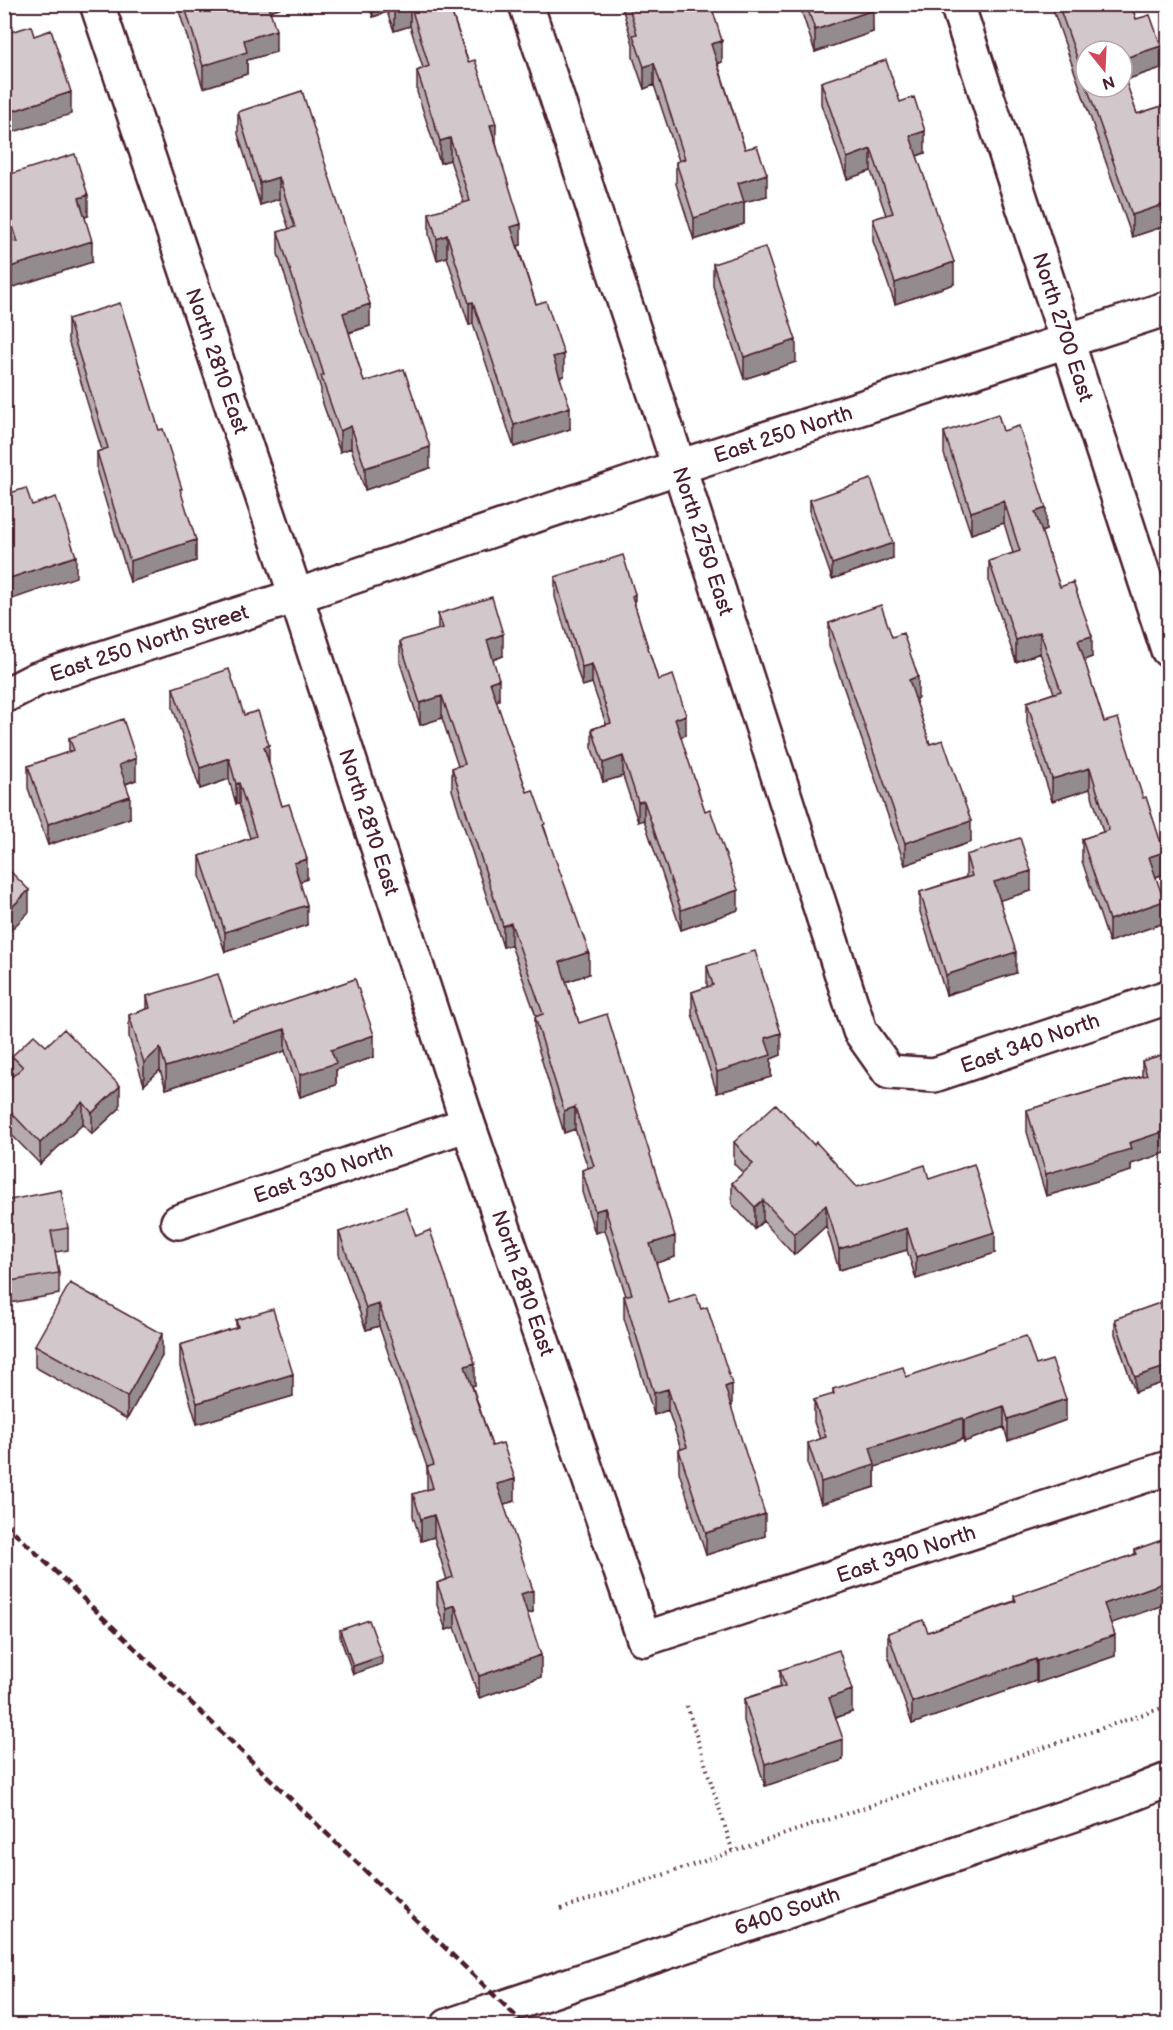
<svg xmlns="http://www.w3.org/2000/svg" width="1173" height="2030" viewBox="0 0 1173 2030" font-family="'Balsamiq Sans',sans-serif">
  <style>
    .lines { fill: none; stroke-linecap: round; stroke-linejoin: round }
    .minor-casing { stroke: #4a1f2b; stroke-width: 38 }
    .major-casing { stroke: #4a1f2b; stroke-width: 38 }
    .path { stroke: #4a1f2b; stroke-width: 4; stroke-dasharray: 1.5 4.5; stroke-linecap: butt }
    .minor { stroke: #fff; stroke-width: 33 }
    .major { stroke: #fff; stroke-width: 33 }
    .rail { stroke: #4a1f2b; stroke-width: 4.5; stroke-dasharray: 9 4.5; stroke-linecap: butt }
    .wall { fill: #b5abaf; stroke: #4a1f2b; stroke-width: 1.5; fill-rule: evenodd }
    .shaded-wall { fill: #938b8e; stroke: #4a1f2b; stroke-width: 1.5 }
    .building { fill: #d2c7cb; stroke: #4a1f2b; stroke-width: 1.5 }
    .labels { text-anchor: middle; stroke-width: 4.5; stroke-linejoin: round; paint-order: stroke }
    .street-label { font-size: 21px; fill: #4a1f2b; stroke: #fff }
  </style>
  <rect width="100%" height="100%" fill="#fff"/>
  <filter id="ink" filterUnits="userSpaceOnUse"><feTurbulence type="fractalNoise" baseFrequency=".0167" numOctaves="2"/><feDisplacementMap in="SourceGraphic" scale="12" xChannelSelector="R" yChannelSelector="G"/><feConvolveMatrix kernelMatrix="1 2 1 2 8 2 1 2 1" color-interpolation-filters="sRGB"/></filter>
  <g filter="url(#ink)">
    <g class="lines">
      <g class="minor-casing">
        <path id="minor" d="M 97,4 L 296,596 L 468,1124 L 644,1639 L 1168,1468
          M 526,4 L 679,467 L 860,1031 L 889,1072 L 934,1075 L 1168,997
          M 957,4 L 1168,650
          M 4,696 L 37,679 L 296,596 L 679,467 L 1168,308
          M 178,1222 L 468,1124"/>
      </g>
      <g class="major-casing">
        <path id="major" d="M 448,2026 L 1125,1797 L 1168,1780"/>
      </g>
      <path class="path" d="M 687,1706 L 733,1852
        M 561,1909 L 1168,1706"/>
      <use href="#minor" class="minor"/>
      <use href="#major" class="major"/>
      <path class="rail" d="M 4,1522 L 526,2026"/>
    </g>
    <path class="wall" d="M 179,4 L 282,4 L 282,7 L 270,11 L 276,52 L 247,60 L 247,74 L 203,88 L 179,11 Z
      M 368,4 L 449,4 L 496,143 L 521,245 L 518,246 L 536,304 L 564,376 L 560,377 L 570,429 L 514,447 L 473,324 L 469,325 L 447,257 L 437,260 L 429,235 L 429,213 L 464,203 L 450,160 L 440,163 L 417,92 L 417,71 L 423,68 L 410,26 L 394,31 L 387,12 L 373,17 Z
      M 621,4 L 699,4 L 722,62 L 718,64 L 745,149 L 767,196 L 744,202 L 744,224 L 694,240 L 676,184 L 676,162 L 679,161 L 654,85 L 644,89 L 633,57 L 633,44 Z
      M 799,4 L 871,4 L 873,32 L 815,52 Z
      M 1051,4 L 1131,4 L 1136,19 L 1161,68 L 1125,80 L 1137,114 L 1168,104 L 1168,225 L 1132,237 ZM 1086,51 L 1122,87 L 1086,87 Z
      M 821,82 L 900,102 L 925,153 L 917,156 L 954,284 L 895,304 L 873,241 L 873,219 L 886,215 L 871,171 L 847,179 L 821,104 Z
      M 302,91 L 370,326 L 349,333 L 364,382 L 430,468 L 365,490 L 351,448 L 340,452 L 321,398 L 321,389 L 278,254 L 278,232 L 289,229 L 279,199 L 260,205 L 238,134 L 238,112 Z
      M 4,176 L 88,216 L 85,217 L 92,262 L 4,290 L 4,240 L 11,241 L 4,220 Z
      M 713,264 L 796,362 L 744,379 L 713,286 Z
      M 68,319 L 159,430 L 196,561 L 130,582 L 97,473 L 97,452 L 102,450 L 68,340 Z
      M 1003,431 L 1046,530 L 1041,532 L 1060,587 L 1092,657 L 1084,660 L 1104,722 L 1164,874 L 1156,877 L 1164,923 L 1109,942 L 1082,861 L 1082,839 L 1103,832 L 1090,789 L 1052,801 L 1027,723 L 1027,702 L 1054,693 L 1040,653 L 1016,662 L 989,583 L 989,561 L 1013,553 L 1004,523 L 971,534 L 944,454 L 944,432 Z
      M 810,500 L 893,558 L 832,579 L 810,515 Z
      M 555,577 L 635,606 L 658,680 L 686,735 L 680,737 L 738,910 L 681,930 L 644,820 L 638,822 L 623,776 L 603,782 L 592,749 L 592,729 L 606,724 L 592,683 L 582,686 L 555,597 Z
      M 438,614 L 503,656 L 493,660 L 499,700 L 496,701 L 527,792 L 545,829 L 589,974 L 566,982 L 579,1023 L 675,1257 L 656,1263 L 669,1303 L 732,1406 L 731,1407 L 765,1536 L 706,1555 L 679,1472 L 679,1450 L 681,1449 L 668,1410 L 654,1415 L 624,1318 L 624,1296 L 626,1296 L 605,1230 L 595,1233 L 582,1192 L 582,1170 L 588,1168 L 575,1129 L 564,1133 L 535,1038 L 535,1017 L 536,1016 L 511,945 L 503,947 L 452,790 L 452,768 L 458,766 L 442,718 L 420,725 L 400,663 L 400,641 L 438,630 Z
      M 829,623 L 892,637 L 918,698 L 915,699 L 930,744 L 971,842 L 905,865 L 829,645 Z
      M 173,688 L 244,715 L 269,765 L 282,806 L 307,879 L 300,882 L 307,925 L 225,952 L 200,876 L 200,856 L 250,838 L 239,804 L 236,804 L 229,779 L 200,789 L 173,708 Z
      M 69,738 L 136,780 L 126,784 L 130,818 L 48,845 L 28,788 L 28,766 L 69,752 Z
      M 966,855 L 1031,891 L 1000,900 L 1016,973 L 946,995 L 920,912 L 920,892 L 966,877 Z
      M 707,966 L 781,1055 L 771,1059 L 771,1077 L 717,1093 L 692,1014 L 692,992 L 707,987 Z
      M 355,979 L 374,1057 L 336,1070 L 336,1085 L 300,1097 L 285,1051 L 166,1089 L 160,1070 L 144,1085 L 129,1037 L 129,1015 L 147,1009 L 147,996 L 233,1021 Z
      M 46,1046 L 120,1108 L 92,1134 L 83,1124 L 40,1164 L 4,1127 L 4,1084 L 12,1077 L 12,1056 Z
      M 1168,1053 L 1168,1152 L 1131,1164 L 1131,1171 L 1046,1196 L 1027,1132 L 1027,1110 L 1142,1076 L 1142,1061 Z
      M 734,1142 L 814,1145 L 857,1187 L 929,1179 L 995,1253 L 916,1279 L 907,1250 L 839,1270 L 826,1226 L 794,1255 L 763,1221 L 755,1229 L 732,1204 L 732,1183 L 743,1173 L 734,1164 Z
      M 4,1201 L 68,1228 L 68,1250 L 55,1252 L 59,1273 L 59,1294 L 4,1304 Z
      M 339,1232 L 416,1236 L 475,1385 L 472,1385 L 492,1446 L 515,1501 L 504,1504 L 533,1612 L 527,1614 L 541,1677 L 479,1698 L 455,1627 L 446,1630 L 437,1605 L 437,1583 L 447,1580 L 434,1537 L 421,1541 L 413,1516 L 413,1494 L 427,1490 L 427,1467 L 379,1326 L 366,1330 L 339,1254 Z
      M 1168,1300 L 1168,1381 L 1135,1392 L 1115,1334 L 1115,1319 Z
      M 236,1320 L 293,1396 L 197,1424 L 180,1367 L 180,1345 L 236,1328 Z
      M 35,1345 L 162,1356 L 127,1419 L 35,1367 Z
      M 1036,1365 L 1066,1420 L 1008,1441 L 1004,1427 L 964,1442 L 963,1439 L 875,1467 L 875,1487 L 821,1504 L 808,1465 L 808,1443 L 820,1439 L 814,1422 L 814,1400 L 833,1395 L 833,1389 L 906,1377 Z
      M 1168,1538 L 1168,1613 L 1166,1604 L 1111,1623 L 1115,1656 L 1037,1683 L 1036,1681 L 912,1724 L 888,1655 L 888,1633 L 928,1632 L 1014,1601 L 1014,1596 L 1134,1555 L 1134,1550 Z
      M 340,1630 L 382,1664 L 353,1674 L 340,1637 Z
      M 780,1670 L 852,1712 L 836,1718 L 843,1760 L 765,1786 L 744,1721 L 744,1699 L 780,1687 Z"/>
    <path class="shaded-wall" d="M 264,4 L 282,4 L 282,7 L 264,13 Z
      M 373,4 L 387,4 L 387,12 L 373,17 Z
      M 408,4 L 410,4 L 410,26 L 394,31 L 394,9 Z
      M 873,10 L 873,32 L 815,52 L 815,30 Z
      M 276,30 L 276,52 L 247,60 L 247,74 L 203,88 L 203,66 L 244,40 Z
      M 722,41 L 722,62 L 711,66 L 711,44 Z
      M 1161,46 L 1161,68 L 1122,81 L 1122,59 Z
      M 654,63 L 654,85 L 644,89 L 644,67 Z
      M 71,92 L 71,114 L 4,135 L 4,114 Z
      M 496,124 L 496,145 L 490,125 Z
      M 925,131 L 925,153 L 910,158 L 910,136 Z
      M 450,138 L 450,160 L 440,163 L 440,141 Z
      M 871,149 L 871,171 L 847,179 L 847,158 Z
      M 767,174 L 767,196 L 744,202 L 744,224 L 694,240 L 694,218 L 738,183 Z
      M 279,177 L 279,199 L 260,205 L 260,183 Z
      M 88,195 L 88,216 L 79,219 L 79,198 Z
      M 1168,203 L 1168,225 L 1132,237 L 1132,215 Z
      M 521,224 L 521,245 L 511,248 L 511,227 Z
      M 447,235 L 447,257 L 437,260 L 437,239 Z
      M 92,241 L 92,262 L 4,290 L 4,269 Z
      M 954,262 L 954,284 L 895,304 L 895,283 Z
      M 473,302 L 473,324 L 469,325 L 469,303 Z
      M 370,304 L 370,326 L 343,334 L 343,313 Z
      M 796,340 L 796,362 L 744,379 L 744,357 Z
      M 564,354 L 564,376 L 553,379 L 553,357 Z
      M 570,407 L 570,429 L 514,447 L 514,425 Z
      M 351,426 L 351,448 L 340,452 L 340,431 Z
      M 430,447 L 430,468 L 365,490 L 365,468 Z
      M 1004,501 L 1004,523 L 971,534 L 971,512 Z
      M 1046,508 L 1046,530 L 1035,534 L 1035,512 Z
      M 196,540 L 196,561 L 130,582 L 130,561 Z
      M 893,543 L 893,558 L 832,579 L 832,564 Z
      M 76,556 L 76,577 L 4,602 L 4,580 Z
      M 635,594 L 635,614 L 632,596 Z
      M 1040,632 L 1040,653 L 1016,662 L 1016,640 Z
      M 503,634 L 503,656 L 487,662 L 487,640 Z
      M 1092,636 L 1092,657 L 1078,662 L 1078,640 Z
      M 592,664 L 592,683 L 582,686 L 582,667 Z
      M 918,676 L 918,698 L 909,702 L 909,680 Z
      M 499,679 L 499,700 L 490,703 L 490,682 Z
      M 442,696 L 442,718 L 420,725 L 420,703 Z
      M 686,715 L 686,735 L 675,739 L 675,719 Z
      M 269,745 L 269,765 L 264,747 Z
      M 623,756 L 623,776 L 603,782 L 603,763 Z
      M 136,758 L 136,780 L 119,786 L 119,765 Z
      M 229,758 L 229,779 L 200,789 L 200,768 Z
      M 1090,768 L 1090,789 L 1052,801 L 1052,779 Z
      M 239,783 L 239,804 L 236,804 L 236,784 Z
      M 130,796 L 130,818 L 48,845 L 48,824 Z
      M 644,801 L 644,820 L 638,822 L 638,802 Z
      M 971,821 L 971,842 L 905,865 L 905,843 Z
      M 1164,852 L 1164,874 L 1149,879 L 1149,857 Z
      M 307,859 L 307,879 L 294,884 L 294,863 Z
      M 1031,871 L 1031,891 L 994,902 L 994,882 Z
      M 29,890 L 29,912 L 4,937 L 4,915 Z
      M 738,890 L 738,910 L 681,930 L 681,910 Z
      M 1164,901 L 1164,923 L 1109,942 L 1109,920 Z
      M 307,905 L 307,925 L 225,952 L 225,932 Z
      M 511,923 L 511,945 L 503,947 L 503,926 Z
      M 589,952 L 589,974 L 560,984 L 560,962 Z
      M 1016,952 L 1016,973 L 946,995 L 946,975 Z
      M 285,1029 L 285,1051 L 166,1089 L 166,1067 Z
      M 781,1033 L 781,1055 L 771,1059 L 771,1077 L 717,1093 L 717,1072 L 765,1038 Z
      M 374,1035 L 374,1057 L 336,1070 L 336,1085 L 300,1097 L 300,1075 L 331,1050 Z
      M 160,1048 L 160,1070 L 144,1085 L 144,1063 Z
      M 120,1086 L 120,1108 L 92,1134 L 92,1113 Z
      M 83,1102 L 83,1124 L 40,1164 L 40,1143 Z
      M 575,1107 L 575,1129 L 564,1133 L 564,1111 Z
      M 1168,1130 L 1168,1152 L 1131,1164 L 1131,1171 L 1046,1196 L 1046,1174 L 1129,1143 Z
      M 763,1200 L 763,1221 L 755,1229 L 755,1207 Z
      M 826,1205 L 826,1226 L 794,1255 L 794,1234 Z
      M 605,1208 L 605,1230 L 595,1233 L 595,1211 Z
      M 907,1228 L 907,1250 L 839,1270 L 839,1249 Z
      M 995,1232 L 995,1253 L 916,1279 L 916,1257 Z
      M 675,1236 L 675,1257 L 650,1265 L 650,1244 Z
      M 379,1304 L 379,1326 L 366,1330 L 366,1308 Z
      M 162,1334 L 162,1356 L 127,1419 L 127,1397 Z
      M 475,1363 L 475,1385 L 465,1388 L 465,1366 Z
      M 1168,1366 L 1168,1381 L 1135,1392 L 1135,1377 Z
      M 293,1374 L 293,1396 L 197,1424 L 197,1403 Z
      M 732,1384 L 732,1406 L 725,1409 L 725,1387 Z
      M 668,1389 L 668,1410 L 654,1415 L 654,1393 Z
      M 1066,1399 L 1066,1420 L 1008,1441 L 1008,1419 Z
      M 1004,1406 L 1004,1427 L 964,1442 L 964,1420 Z
      M 963,1418 L 963,1439 L 875,1467 L 875,1487 L 821,1504 L 821,1482 L 870,1447 Z
      M 515,1479 L 515,1501 L 497,1506 L 497,1484 Z
      M 765,1514 L 765,1536 L 706,1555 L 706,1533 Z
      M 434,1515 L 434,1537 L 421,1541 L 421,1519 Z
      M 1166,1582 L 1166,1604 L 1104,1626 L 1104,1604 Z
      M 533,1590 L 533,1612 L 521,1616 L 521,1594 Z
      M 455,1605 L 455,1627 L 446,1630 L 446,1608 Z
      M 1115,1635 L 1115,1656 L 1037,1683 L 1037,1661 Z
      M 541,1655 L 541,1677 L 479,1698 L 479,1676 Z
      M 382,1656 L 382,1664 L 353,1674 L 353,1666 Z
      M 1036,1659 L 1036,1681 L 912,1724 L 912,1702 Z
      M 852,1690 L 852,1712 L 829,1720 L 829,1698 Z
      M 843,1739 L 843,1760 L 765,1786 L 765,1764 Z"/>
    <path class="building" d="M 184,4 L 268,4 L 276,30 L 244,40 L 247,52 L 203,66 Z
      M 393,4 L 408,4 L 394,9 Z
      M 410,4 L 449,4 L 468,62 L 475,60 L 496,124 L 490,125 L 521,224 L 511,227 L 536,304 L 546,301 L 564,354 L 553,357 L 570,407 L 514,425 L 473,302 L 469,303 L 447,235 L 437,239 L 429,213 L 470,201 L 450,138 L 440,141 L 417,71 L 429,66 Z
      M 628,4 L 699,4 L 701,11 L 712,8 L 722,41 L 711,44 L 745,149 L 757,146 L 767,174 L 738,183 L 744,202 L 694,218 L 676,162 L 685,159 L 654,63 L 644,67 L 633,35 L 637,34 Z
      M 806,4 L 871,4 L 873,10 L 815,30 Z
      M 1058,4 L 1131,4 L 1136,19 L 1150,15 L 1161,46 L 1122,59 L 1122,51 L 1086,51 L 1086,83 Z
      M 31,26 L 34,36 L 51,30 L 71,92 L 4,114 L 4,34 Z
      M 886,60 L 900,102 L 914,97 L 925,131 L 910,136 L 954,262 L 895,283 L 873,219 L 893,213 L 871,149 L 847,158 L 821,82 Z
      M 1122,70 L 1137,114 L 1168,104 L 1168,203 L 1132,215 L 1087,87 L 1122,87 Z
      M 302,91 L 370,304 L 343,313 L 364,382 L 404,369 L 430,447 L 365,468 L 351,426 L 340,431 L 321,376 L 324,375 L 278,232 L 295,227 L 279,177 L 260,183 L 238,112 Z
      M 75,154 L 88,195 L 79,198 L 92,241 L 4,269 L 4,240 L 18,242 L 4,198 L 4,176 Z
      M 765,247 L 796,340 L 744,357 L 713,264 Z
      M 120,303 L 159,430 L 163,429 L 182,489 L 180,489 L 196,540 L 130,561 L 97,452 L 108,448 L 68,319 Z
      M 998,414 L 1003,431 L 1019,426 L 1046,508 L 1035,512 L 1060,587 L 1073,582 L 1092,636 L 1078,640 L 1104,722 L 1118,718 L 1143,798 L 1146,797 L 1164,852 L 1149,857 L 1164,901 L 1109,920 L 1082,839 L 1109,830 L 1090,768 L 1052,779 L 1027,702 L 1061,691 L 1040,632 L 1016,640 L 989,561 L 1020,551 L 1004,501 L 971,512 L 944,432 Z
      M 871,479 L 893,543 L 832,564 L 810,500 Z
      M 26,488 L 32,505 L 56,497 L 76,556 L 4,580 L 4,495 Z
      M 623,555 L 635,594 L 632,596 L 658,680 L 673,675 L 686,715 L 675,719 L 705,811 L 710,809 L 738,890 L 681,910 L 644,801 L 638,802 L 623,756 L 603,763 L 592,729 L 611,723 L 592,664 L 582,667 L 555,577 Z
      M 492,597 L 503,634 L 487,640 L 499,679 L 490,682 L 527,792 L 533,790 L 545,824 L 543,825 L 589,952 L 560,962 L 579,1023 L 607,1014 L 675,1236 L 650,1244 L 669,1303 L 696,1294 L 701,1309 L 707,1307 L 732,1384 L 725,1387 L 765,1514 L 706,1533 L 679,1450 L 687,1447 L 668,1389 L 654,1393 L 624,1296 L 632,1294 L 605,1208 L 595,1211 L 582,1170 L 594,1166 L 575,1107 L 564,1111 L 535,1017 L 543,1014 L 511,923 L 503,926 L 452,768 L 465,764 L 442,696 L 420,703 L 400,641 L 443,628 L 438,614 Z
      M 881,605 L 892,637 L 903,633 L 918,676 L 909,680 L 930,744 L 943,740 L 971,821 L 905,843 L 829,623 Z
      M 229,669 L 244,715 L 258,711 L 269,745 L 264,747 L 282,806 L 289,804 L 307,859 L 294,863 L 307,905 L 225,932 L 200,856 L 256,836 L 239,783 L 236,784 L 229,758 L 200,768 L 173,688 Z
      M 123,719 L 136,758 L 119,765 L 130,796 L 48,824 L 28,766 L 74,750 L 69,738 Z
      M 1020,838 L 1031,871 L 994,882 L 1016,952 L 946,975 L 920,892 L 972,876 L 966,855 Z
      M 4,865 L 29,890 L 4,915 Z
      M 755,951 L 781,1033 L 765,1038 L 771,1055 L 717,1072 L 692,992 L 713,985 L 707,966 Z
      M 218,974 L 233,1021 L 355,979 L 374,1035 L 331,1050 L 336,1063 L 300,1075 L 285,1029 L 166,1067 L 160,1048 L 144,1063 L 129,1015 L 150,1008 L 147,996 Z
      M 64,1029 L 120,1086 L 92,1113 L 83,1102 L 40,1143 L 4,1105 L 4,1084 L 23,1067 L 12,1056 L 34,1035 L 46,1046 Z
      M 1168,1053 L 1168,1130 L 1129,1143 L 1131,1149 L 1046,1174 L 1027,1110 L 1147,1075 L 1142,1061 Z
      M 776,1104 L 814,1145 L 816,1142 L 857,1187 L 925,1165 L 929,1179 L 974,1164 L 995,1232 L 916,1257 L 907,1228 L 839,1249 L 826,1205 L 794,1234 L 763,1200 L 755,1207 L 732,1183 L 753,1164 L 734,1142 Z
      M 61,1190 L 68,1228 L 51,1231 L 59,1273 L 4,1282 L 4,1201 Z
      M 406,1208 L 416,1236 L 430,1230 L 475,1363 L 465,1366 L 492,1446 L 503,1443 L 515,1479 L 497,1484 L 533,1590 L 521,1594 L 541,1655 L 479,1676 L 455,1605 L 446,1608 L 437,1583 L 453,1577 L 434,1515 L 421,1519 L 413,1494 L 433,1488 L 427,1467 L 434,1465 L 379,1304 L 366,1308 L 339,1232 Z
      M 70,1283 L 162,1334 L 127,1397 L 35,1345 Z
      M 1168,1300 L 1168,1366 L 1135,1377 L 1115,1319 Z
      M 273,1309 L 293,1374 L 197,1403 L 180,1345 L 238,1327 L 236,1320 Z
      M 1026,1336 L 1036,1365 L 1052,1360 L 1066,1399 L 1008,1419 L 1004,1406 L 964,1420 L 963,1418 L 870,1447 L 875,1465 L 821,1482 L 808,1443 L 826,1437 L 814,1400 L 834,1394 L 833,1389 L 903,1367 L 906,1377 Z
      M 1168,1538 L 1168,1591 L 1166,1582 L 1104,1604 L 1115,1635 L 1037,1661 L 1036,1659 L 912,1702 L 888,1633 L 923,1620 L 928,1632 L 1016,1601 L 1014,1596 L 1136,1554 L 1134,1550 Z
      M 369,1620 L 382,1656 L 353,1666 L 340,1630 Z
      M 839,1650 L 852,1690 L 829,1698 L 843,1739 L 765,1764 L 744,1699 L 785,1686 L 780,1670 Z"/>
  </g>
  <g class="labels">
    <g class="street-label">
      <text transform="translate(1063 327) rotate(72)" y="7">North 2700 East</text>
      <text transform="translate(217 361) rotate(71)" y="7">North 2810 East</text>
      <text transform="translate(783 434) rotate(-18)" y="7">East 250 North</text>
      <text transform="translate(703 541) rotate(72)" y="7">North 2750 East</text>
      <text transform="translate(149 643) rotate(-18)" y="7">East 250 North Street</text>
      <text transform="translate(369 822) rotate(72)" y="7">North 2810 East</text>
      <text transform="translate(1030 1043) rotate(-19)" y="7">East 340 North</text>
      <text transform="translate(323 1173) rotate(-19)" y="7">East 330 North</text>
      <text transform="translate(523 1283) rotate(71)" y="7">North 2810 East</text>
      <text transform="translate(906 1554) rotate(-18)" y="7">East 390 North</text>
      <text transform="translate(787 1911) rotate(-19)" y="7">6400 South</text>
    </g>
  </g>
  <rect width="1173" height="2030" fill="none" stroke="#fff" stroke-width="24"/>
  <rect x="12" y="12" width="1149" height="2006" fill="none" stroke="#4a1f2b" stroke-width="2" filter="url(#ink)"/>
  <g transform="translate(1104 69) rotate(162)"><circle r="28" fill="#ffffff" stroke="#b7a5aa" stroke-width="1.5"/>
  <path d="M0-4.5L10 22L0 15L-10 22Z" fill="#d1495b"/>
  <text y="-9" font-size="16" font-weight="bold" text-anchor="middle" fill="#4a1f2b">N</text>
  </g>
</svg>
